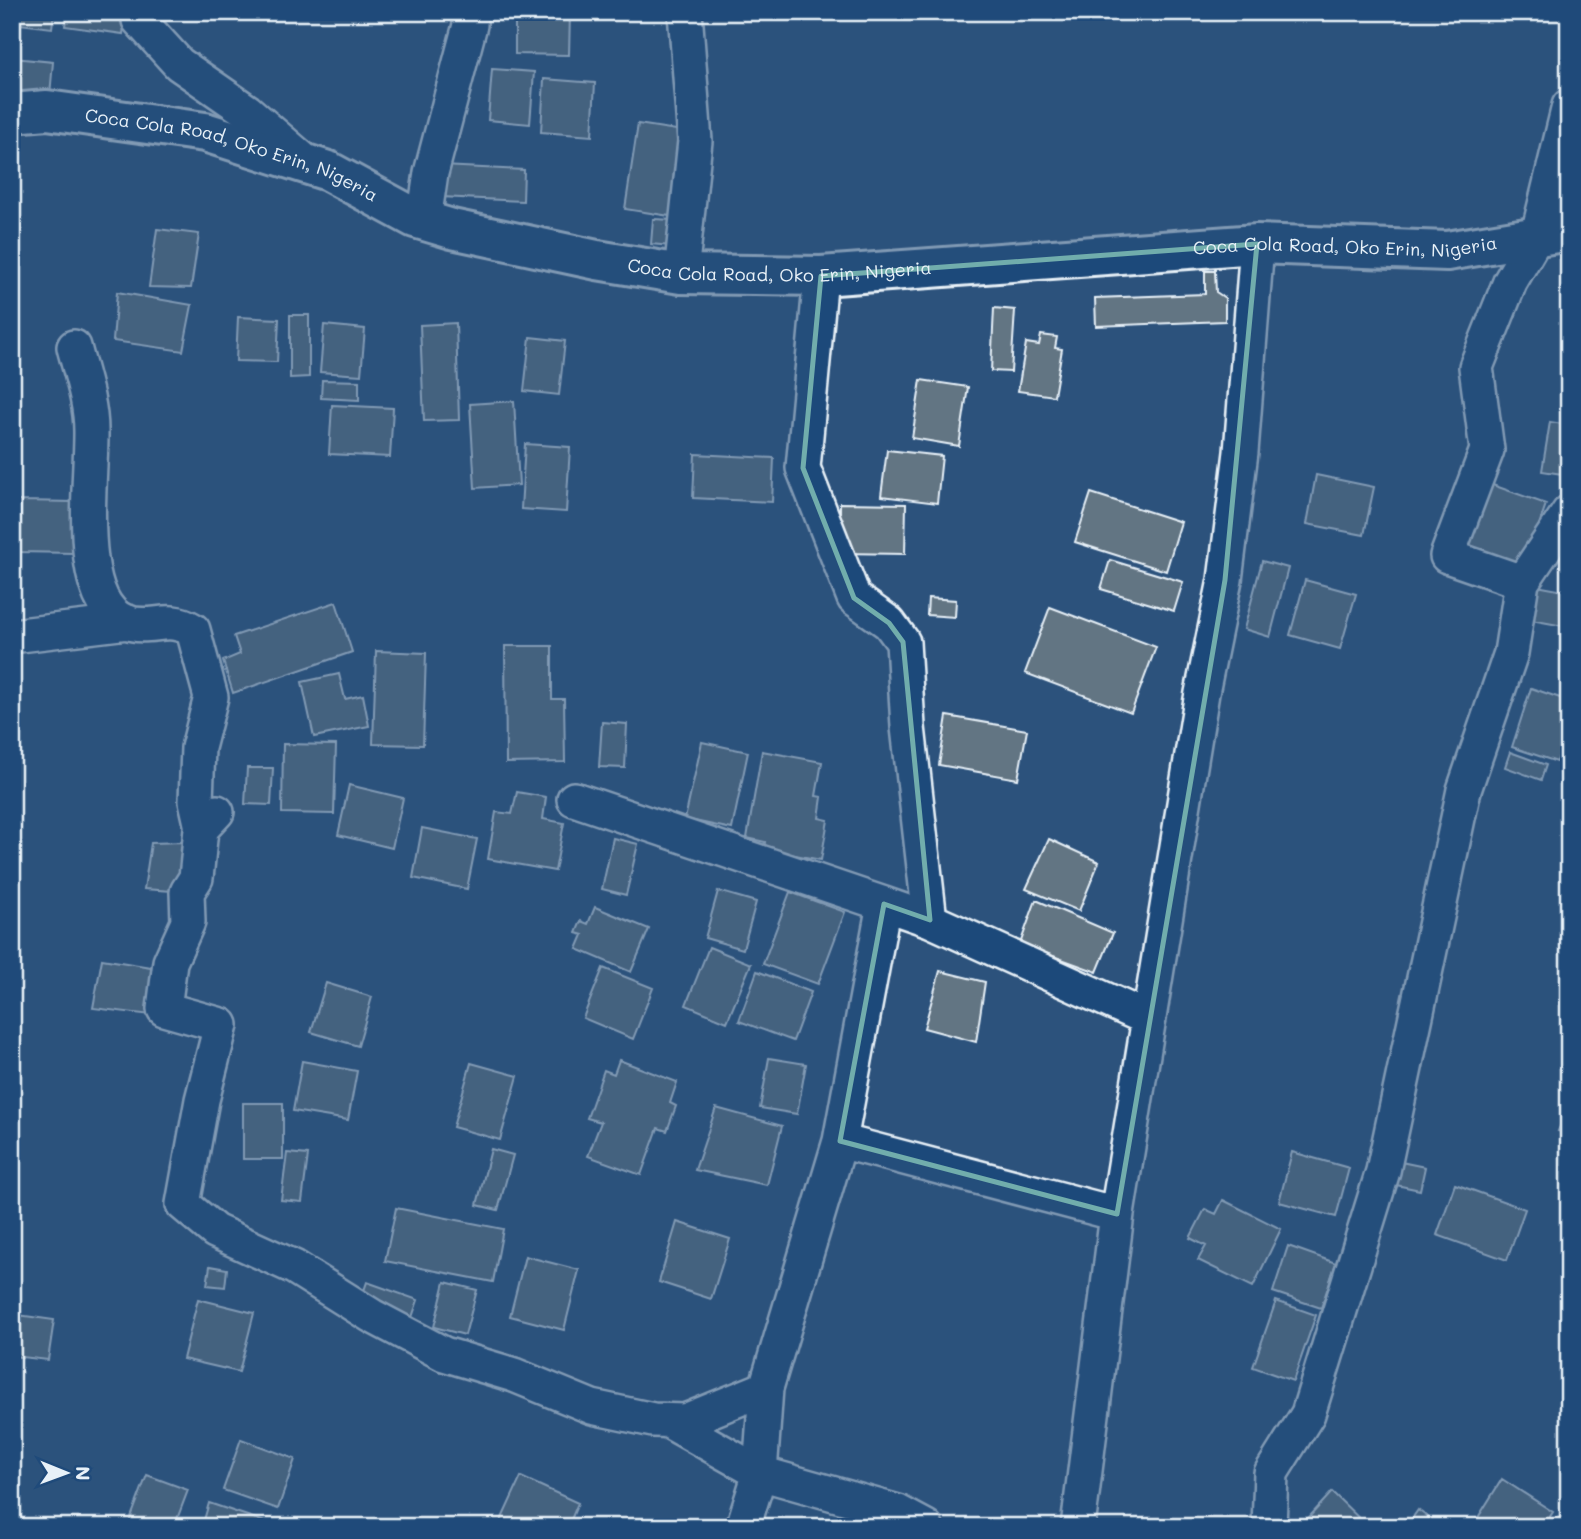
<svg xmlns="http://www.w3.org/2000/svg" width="1581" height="1539" viewBox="0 0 1581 1539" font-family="Mali,sans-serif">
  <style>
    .building { fill: #627483; stroke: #e8f1f8; stroke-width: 2 }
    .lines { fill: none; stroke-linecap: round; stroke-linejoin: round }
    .minor-casing { stroke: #e8f1f8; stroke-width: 38 }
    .tertiary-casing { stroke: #e8f1f8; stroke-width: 44 }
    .minor { stroke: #1f4a7a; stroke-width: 33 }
    .tertiary { stroke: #1f4a7a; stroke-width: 38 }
    .marked { fill: none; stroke: #71adac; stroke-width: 5; stroke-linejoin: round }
    .labels { text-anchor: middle; stroke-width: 7; stroke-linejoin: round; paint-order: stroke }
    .street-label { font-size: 18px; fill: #e8f1f8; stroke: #1f4a7a }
  </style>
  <rect width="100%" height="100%" fill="#2c527c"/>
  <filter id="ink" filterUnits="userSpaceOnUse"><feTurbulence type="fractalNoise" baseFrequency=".0143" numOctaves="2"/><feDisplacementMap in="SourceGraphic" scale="14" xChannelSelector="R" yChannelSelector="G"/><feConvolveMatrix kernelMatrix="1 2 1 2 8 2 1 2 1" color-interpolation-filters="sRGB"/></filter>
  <g filter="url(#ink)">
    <path class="building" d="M 12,12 L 54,12 L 52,28 L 12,23 Z
      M 67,12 L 126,12 L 123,34 L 65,26 Z
      M 515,12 L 570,12 L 569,55 L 515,54 Z
      M 13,58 L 53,62 L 50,95 L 12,92 Z
      M 492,69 L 534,72 L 530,124 L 488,120 Z
      M 544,79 L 595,83 L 592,136 L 541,132 Z
      M 638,124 L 683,131 L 670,216 L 625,209 Z
      M 442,166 L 524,170 L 523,201 L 441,197 Z
      M 653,219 L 673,220 L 671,246 L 651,244 Z
      M 157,229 L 199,234 L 191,288 L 149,287 Z
      M 1205,271 L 1215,271 L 1216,292 L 1225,298 L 1225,321 L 1096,326 L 1095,298 L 1205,294 Z
      M 117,292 L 192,305 L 183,351 L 113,341 Z
      M 994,308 L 1015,310 L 1011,372 L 991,371 Z
      M 290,315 L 309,315 L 309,377 L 290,378 Z
      M 238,317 L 279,319 L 277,362 L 236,361 Z
      M 456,323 L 459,420 L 424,421 L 420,325 Z
      M 324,325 L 365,329 L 361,375 L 320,372 Z
      M 1041,335 L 1057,337 L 1055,348 L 1062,349 L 1054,396 L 1018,391 L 1026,343 L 1039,345 Z
      M 530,337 L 565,341 L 559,395 L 524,391 Z
      M 322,380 L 359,381 L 359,400 L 321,398 Z
      M 921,380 L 968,387 L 959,446 L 912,438 Z
      M 514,401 L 519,485 L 475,488 L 470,404 Z
      M 332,405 L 393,408 L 390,457 L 329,454 Z
      M 1550,422 L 1569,425 L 1569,475 L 1542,471 Z
      M 525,444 L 570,447 L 566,512 L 521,509 Z
      M 887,450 L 942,456 L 937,503 L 881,496 Z
      M 695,454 L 774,458 L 772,502 L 693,498 Z
      M 1316,475 L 1374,487 L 1364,535 L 1307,524 Z
      M 1487,483 L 1546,504 L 1523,572 L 1463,551 Z
      M 1091,493 L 1181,522 L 1166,571 L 1075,542 Z
      M 12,501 L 21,501 L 20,544 L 12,543 Z
      M 21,501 L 74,502 L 74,553 L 18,552 Z
      M 840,503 L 906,504 L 905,554 L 840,553 Z
      M 1110,560 L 1183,582 L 1174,611 L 1101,589 Z
      M 1262,561 L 1288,568 L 1270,637 L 1244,629 Z
      M 1305,580 L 1356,594 L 1340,649 L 1290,635 Z
      M 1537,586 L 1569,592 L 1569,627 L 1531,620 Z
      M 928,598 L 956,600 L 955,617 L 927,615 Z
      M 336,602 L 352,652 L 233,693 L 223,661 L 240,654 L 234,636 Z
      M 1050,607 L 1156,647 L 1131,713 L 1025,673 Z
      M 505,646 L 552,646 L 552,699 L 564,699 L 565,762 L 506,763 Z
      M 376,651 L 426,653 L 423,745 L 373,744 Z
      M 339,674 L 345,699 L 363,695 L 369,726 L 314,737 L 302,682 Z
      M 1531,688 L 1569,701 L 1569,726 L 1557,762 L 1512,747 Z
      M 947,716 L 1027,730 L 1018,779 L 939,765 Z
      M 602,722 L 627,724 L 625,768 L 599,767 Z
      M 702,742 L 748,752 L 732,829 L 685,819 Z
      M 283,744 L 336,745 L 334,814 L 282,813 Z
      M 762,751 L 822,762 L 816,796 L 822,797 L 819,818 L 828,820 L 821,860 L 764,849 L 765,842 L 747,838 Z
      M 1510,752 L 1546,765 L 1541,780 L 1505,767 Z
      M 247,768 L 273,768 L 271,805 L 245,804 Z
      M 349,785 L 403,798 L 392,848 L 338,835 Z
      M 517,792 L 546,797 L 543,819 L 564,823 L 555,871 L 488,859 L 496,812 L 512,814 Z
      M 422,828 L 477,839 L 467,889 L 413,878 Z
      M 613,838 L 638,844 L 626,895 L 602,889 Z
      M 1049,839 L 1099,862 L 1079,911 L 1026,889 Z
      M 185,842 L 187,892 L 144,889 L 151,843 Z
      M 718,891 L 756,902 L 743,949 L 705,938 Z
      M 790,892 L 845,912 L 818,984 L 763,964 Z
      M 1036,900 L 1113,933 L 1097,972 L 1020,944 Z
      M 595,907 L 649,929 L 631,972 L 577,949 L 583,935 L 576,933 L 581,921 L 588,924 Z
      M 709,947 L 751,964 L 727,1022 L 686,1005 Z
      M 102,959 L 157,968 L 151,1015 L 93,1008 Z
      M 603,968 L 653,988 L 633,1039 L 583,1018 Z
      M 757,971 L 811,992 L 793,1041 L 739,1021 Z
      M 940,971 L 985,982 L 976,1042 L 924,1028 Z
      M 326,983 L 372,997 L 358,1046 L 311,1032 Z
      M 769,1058 L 806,1064 L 797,1114 L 760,1108 Z
      M 619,1060 L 677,1082 L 670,1103 L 676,1106 L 667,1131 L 658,1128 L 641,1175 L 588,1156 L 601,1122 L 587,1118 L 604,1070 L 614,1074 Z
      M 302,1061 L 357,1071 L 348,1120 L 293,1111 Z
      M 471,1063 L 518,1076 L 500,1140 L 453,1127 Z
      M 243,1103 L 283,1103 L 283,1159 L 243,1159 Z
      M 1569,1105 L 1569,1134 L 1558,1131 Z
      M 716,1108 L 782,1126 L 767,1185 L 695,1170 Z
      M 491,1149 L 513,1155 L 498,1210 L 477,1205 Z
      M 1292,1152 L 1349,1168 L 1336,1217 L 1279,1202 Z
      M 287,1153 L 308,1155 L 302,1202 L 281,1200 Z
      M 1401,1162 L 1425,1167 L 1420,1190 L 1396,1185 Z
      M 1455,1184 L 1525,1209 L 1507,1260 L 1437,1235 Z
      M 1223,1200 L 1281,1229 L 1253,1287 L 1198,1260 L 1206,1246 L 1190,1238 L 1205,1209 L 1216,1214 Z
      M 396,1208 L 503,1229 L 493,1282 L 385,1261 Z
      M 677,1222 L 730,1239 L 711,1299 L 659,1282 Z
      M 1288,1246 L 1336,1263 L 1321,1308 L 1273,1292 Z
      M 525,1256 L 579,1270 L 564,1330 L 510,1316 Z
      M 210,1266 L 227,1269 L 225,1287 L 207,1285 Z
      M 367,1282 L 418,1300 L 410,1323 L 359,1305 Z
      M 445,1282 L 477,1290 L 465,1335 L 434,1327 Z
      M 198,1299 L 254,1313 L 239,1372 L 183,1359 Z
      M 1276,1301 L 1316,1315 L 1293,1381 L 1253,1367 Z
      M 18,1315 L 54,1320 L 48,1360 L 13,1356 Z
      M 241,1439 L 295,1459 L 278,1509 L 223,1490 Z
      M 147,1475 L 188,1490 L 174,1527 L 148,1527 L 130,1520 Z
      M 521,1477 L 578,1503 L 568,1527 L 498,1527 Z
      M 1502,1479 L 1553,1512 L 1543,1527 L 1478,1527 L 1474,1524 Z
      M 1332,1492 L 1368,1527 L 1300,1527 Z
      M 209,1503 L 271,1524 L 270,1527 L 202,1527 Z
      M 1418,1510 L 1441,1527 L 1406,1527 Z"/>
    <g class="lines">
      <g class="minor-casing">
        <path id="minor" d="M 140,12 L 139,20 L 179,64 L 247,111 L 307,163
          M 424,220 L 431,173 L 470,25 L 470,12
          M 681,274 L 695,141 L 685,12
          M 821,276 L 803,468 L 854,598 L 889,623 L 903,642 L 908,727 L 930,920
          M 74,347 C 81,374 91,403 91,431 C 92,477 73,602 126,622 C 151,631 168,614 193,630 L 211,697 L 198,748 L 196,801 L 202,828
          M 1522,582 L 1569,512
          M 12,636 L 128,622
          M 574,799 L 884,904
          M 217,812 L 201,829 L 196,878 L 187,892 L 188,922 L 170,962 L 164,1009 L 221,1025 L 202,1100 L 183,1204 L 215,1231 L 294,1267 L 372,1316 L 444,1354 L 514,1375 L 592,1407 L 653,1420 L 685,1421 L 766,1388 L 840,1141 L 884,904 L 930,920 L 1149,1019
          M 840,1141 L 1117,1214
          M 668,1421 L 760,1473 L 898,1512 L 926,1527
          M 743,1527 L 760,1473 L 766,1388
          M 1078,1527 L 1117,1214 L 1202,693 L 1225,580 L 1241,452 L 1257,244
          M 1269,1527 L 1271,1473 L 1308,1414 L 1383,1171 L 1464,790 L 1511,653 L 1522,582 L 1447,556 L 1487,450 L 1476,367 L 1510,282 L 1538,234 L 1569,106"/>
      </g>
      <g class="tertiary-casing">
        <g id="tertiary">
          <path id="s1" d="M 12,113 L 47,110 L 205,132 L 328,171 L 415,218 L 452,229 L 597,260 L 681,274 L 821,276 L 1257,244 L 1447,251 L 1569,231"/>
        </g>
      </g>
      <use href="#minor" class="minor"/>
      <use href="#tertiary" class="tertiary"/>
    </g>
  </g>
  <path d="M0 0H1581V1539H0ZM 1257,244 L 1225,580 L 1117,1214 L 840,1141 L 884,904 L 930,920 L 903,642 L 889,623 L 854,598 L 803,468 L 821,276 Z" fill="#2c527c" fill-opacity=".55" fill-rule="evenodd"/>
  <path class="marked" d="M 1257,244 L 1225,580 L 1117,1214 L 840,1141 L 884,904 L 930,920 L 903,642 L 889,623 L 854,598 L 803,468 L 821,276 Z"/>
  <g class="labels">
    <g class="street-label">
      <text dy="6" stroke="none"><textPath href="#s1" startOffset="226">Coca Cola Road, Oko Erin, Nigeria</textPath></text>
      <text dy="6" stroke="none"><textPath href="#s1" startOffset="1360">Coca Cola Road, Oko Erin, Nigeria</textPath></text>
      <text dy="6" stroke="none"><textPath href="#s1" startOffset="793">Coca Cola Road, Oko Erin, Nigeria</textPath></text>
    </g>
  </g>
  <rect width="1581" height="1539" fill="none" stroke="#1f4a7a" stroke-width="42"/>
  <rect x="21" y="21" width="1539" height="1497" fill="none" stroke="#e8f1f8" stroke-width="2.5" filter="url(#ink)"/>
  <g transform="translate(66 1473) rotate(91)" stroke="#1f4a7a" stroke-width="5" paint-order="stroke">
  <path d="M0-5L12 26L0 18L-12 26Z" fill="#e8f1f8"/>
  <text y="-10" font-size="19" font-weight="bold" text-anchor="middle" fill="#e8f1f8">N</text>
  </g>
</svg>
